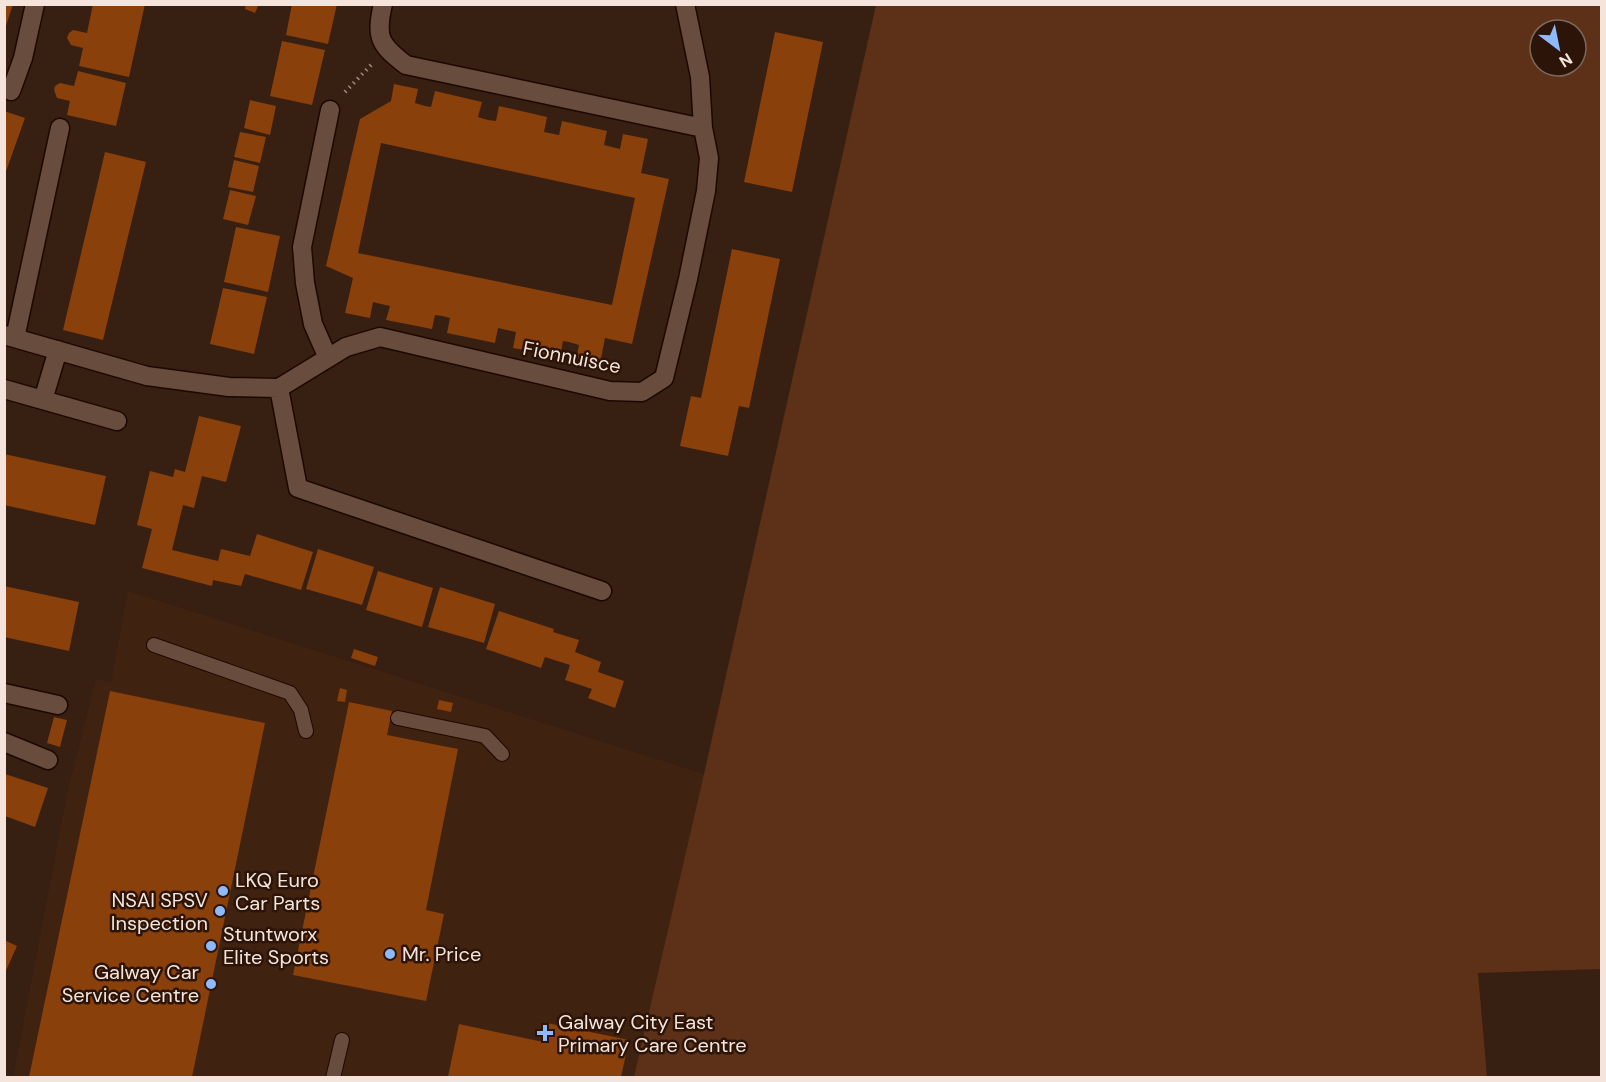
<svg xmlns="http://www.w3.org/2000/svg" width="1606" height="1082" viewBox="0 0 1606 1082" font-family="'DM Sans',sans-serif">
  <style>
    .built { fill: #402210 }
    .green { fill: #5c3117; fill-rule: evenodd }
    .building { fill: #8a400a; fill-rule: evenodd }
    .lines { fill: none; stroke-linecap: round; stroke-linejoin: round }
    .service-casing { stroke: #1d0800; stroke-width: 16 }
    .minor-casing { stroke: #1d0800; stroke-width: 21 }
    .path { stroke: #9d8a7e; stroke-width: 4; stroke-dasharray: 1.5 4.5; stroke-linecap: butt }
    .service { stroke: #684d3e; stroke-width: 14 }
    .minor { stroke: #684d3e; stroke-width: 18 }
    .poi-dot { fill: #8eb9fd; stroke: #2c1508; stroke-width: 2 }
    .labels { text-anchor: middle; stroke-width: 5; stroke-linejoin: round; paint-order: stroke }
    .street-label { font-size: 20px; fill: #f4e4db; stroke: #2c1508 }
    .poi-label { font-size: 20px; fill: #f4e4db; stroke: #2c1508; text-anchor: start }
  </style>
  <rect width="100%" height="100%" fill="#371f11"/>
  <path class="built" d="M 128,591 L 704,774 L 634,1077 L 13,1078 L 68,789 L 96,679 L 111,682 Z"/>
  <path class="green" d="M 876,5 L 1601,5 L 1601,969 L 1478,973 L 1487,1077 L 634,1077 L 704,774 ZM 1540,30 L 1576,30 L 1576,66 L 1540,66 Z"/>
  <path class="building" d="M 5,4 L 13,4 L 5,29 Z
    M 93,4 L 145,4 L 129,77 L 79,66 L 83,48 L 71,45 L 67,38 L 69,33 L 73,30 L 87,33 Z
    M 246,4 L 258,6 L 255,13 L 245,9 Z
    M 292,4 L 337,4 L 328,44 L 286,35 Z
    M 775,32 L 823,42 L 792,192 L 744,182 Z
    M 282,41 L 325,50 L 312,105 L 270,96 Z
    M 78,71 L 126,83 L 116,126 L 67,115 L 70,101 L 57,98 L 54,90 L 55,86 L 60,83 L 74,86 Z
    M 394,84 L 418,89 L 415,103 L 425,106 L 431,107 L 435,91 L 482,102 L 478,117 L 488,120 L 496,121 L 499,106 L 547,117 L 544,132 L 559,135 L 562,121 L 607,131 L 604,145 L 620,149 L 623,134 L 648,139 L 641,173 L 669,179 L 632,344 L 605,338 L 600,364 L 576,359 L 579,345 L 569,342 L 563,341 L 560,357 L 513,348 L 516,332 L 498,328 L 495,343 L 447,333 L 450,318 L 442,316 L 435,315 L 432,329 L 386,320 L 390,306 L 381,304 L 373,302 L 370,318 L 345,313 L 353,278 L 326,266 L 360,119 L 391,101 ZM 381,143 L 635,198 L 612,305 L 358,253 Z
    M 250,100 L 276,106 L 270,135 L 244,128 Z
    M 4,111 L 25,118 L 5,174 L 4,174 Z
    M 240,132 L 266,137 L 260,163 L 234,157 Z
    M 105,152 L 146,162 L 103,340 L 63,330 Z
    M 234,160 L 259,166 L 253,192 L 228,187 Z
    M 230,190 L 256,196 L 248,225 L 223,219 Z
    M 236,227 L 280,236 L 268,292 L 224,282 Z
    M 732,249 L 780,259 L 749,408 L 739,406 L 728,456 L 680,446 L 691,396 L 701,398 Z
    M 223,288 L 267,297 L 254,354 L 210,344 Z
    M 199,416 L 241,426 L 226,482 L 202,476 L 194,508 L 183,505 L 172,550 L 218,561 L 221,549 L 250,556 L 257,534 L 313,552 L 301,590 L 245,574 L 241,586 L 213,580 L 212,586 L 142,568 L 152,529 L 137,525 L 150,471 L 173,477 L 175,469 L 185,472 Z
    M 4,454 L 106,476 L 95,525 L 4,505 Z
    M 318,549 L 374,567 L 362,605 L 306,589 Z
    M 378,571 L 433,588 L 422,627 L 366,610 Z
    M 4,586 L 79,602 L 69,651 L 4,637 Z
    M 440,587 L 495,604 L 484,643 L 428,627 Z
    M 499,611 L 554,629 L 553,632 L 579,640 L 575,652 L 601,662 L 598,672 L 624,681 L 615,708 L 588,698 L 592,689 L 565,680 L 570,665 L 545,657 L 541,668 L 486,649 Z
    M 354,649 L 378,657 L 375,666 L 351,658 Z
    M 340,688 L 347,690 L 345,702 L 337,701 Z
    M 110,691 L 265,723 L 192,1077 L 29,1077 Z
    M 439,700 L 453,703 L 451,712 L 437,709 Z
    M 349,702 L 392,711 L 387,735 L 458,749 L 426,910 L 444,914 L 426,1001 L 293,975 Z
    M 54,717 L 67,720 L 60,747 L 47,743 Z
    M 5,774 L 48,788 L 35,827 L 5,816 Z
    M 4,940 L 17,946 L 4,975 Z
    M 547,1023 L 629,1040 L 621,1077 L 448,1077 L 459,1024 L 543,1042 Z"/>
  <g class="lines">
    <g class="service-casing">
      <path id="service" d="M 154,645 L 290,693 L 301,710 L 306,731
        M 398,718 L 485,736 L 502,754
        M 333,1078 L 342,1040"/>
    </g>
    <g class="minor-casing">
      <path id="minor" d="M 685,4 L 700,77 L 703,128
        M 11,91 L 23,58 L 35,4
        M 4,335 L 147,376 L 229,387 L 279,388 L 346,347 L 380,337 L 610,391 L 642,392 L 664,378 L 688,279 L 706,191 L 709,158 L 703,128 L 406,65 C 380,45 375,38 383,4
        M 15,338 L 60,128
        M 328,358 L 313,324 L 305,283 L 302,247 L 330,110
        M 279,388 L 298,488 L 602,591
        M 4,389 L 117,421
        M 43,400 L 58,350
        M 4,693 L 58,705
        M 4,742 L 48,760"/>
    </g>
    <path class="path" d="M 345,92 L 371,65"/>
    <use href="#service" class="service"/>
    <use href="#minor" class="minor"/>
  </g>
  <g class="poi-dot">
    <circle cx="223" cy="891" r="6"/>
    <circle cx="220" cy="911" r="6"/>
    <circle cx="211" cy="946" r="6"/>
    <circle cx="390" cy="954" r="6"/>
    <circle cx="211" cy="984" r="6"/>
    <path d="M542 1024h6v6h6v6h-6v6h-6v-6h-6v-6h6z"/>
  </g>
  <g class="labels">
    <g class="street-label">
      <text transform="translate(572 357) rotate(11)" y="7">Fionnuisce</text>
    </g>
    <g class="poi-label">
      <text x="235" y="887">LKQ Euro<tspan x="235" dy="23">Car Parts</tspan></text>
      <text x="208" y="907" text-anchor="end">NSAI SPSV<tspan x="208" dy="23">Inspection</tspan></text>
      <text x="223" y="941">Stuntworx<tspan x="223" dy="23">Elite Sports</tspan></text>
      <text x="402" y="961">Mr. Price</text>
      <text x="199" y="979" text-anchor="end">Galway Car<tspan x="199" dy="23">Service Centre</tspan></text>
      <text x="558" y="1029">Galway City East<tspan x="558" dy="23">Primary Care Centre</tspan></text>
    </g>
  </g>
  <rect width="1606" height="1082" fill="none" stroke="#f4e4db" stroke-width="12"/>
  <g transform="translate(1558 48) rotate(148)"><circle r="28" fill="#2c1508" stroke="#7c685c" stroke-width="1.5"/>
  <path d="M0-4.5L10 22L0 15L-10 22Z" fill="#8eb9fd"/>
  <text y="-9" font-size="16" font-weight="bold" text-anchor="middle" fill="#f4e4db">N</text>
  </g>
</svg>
